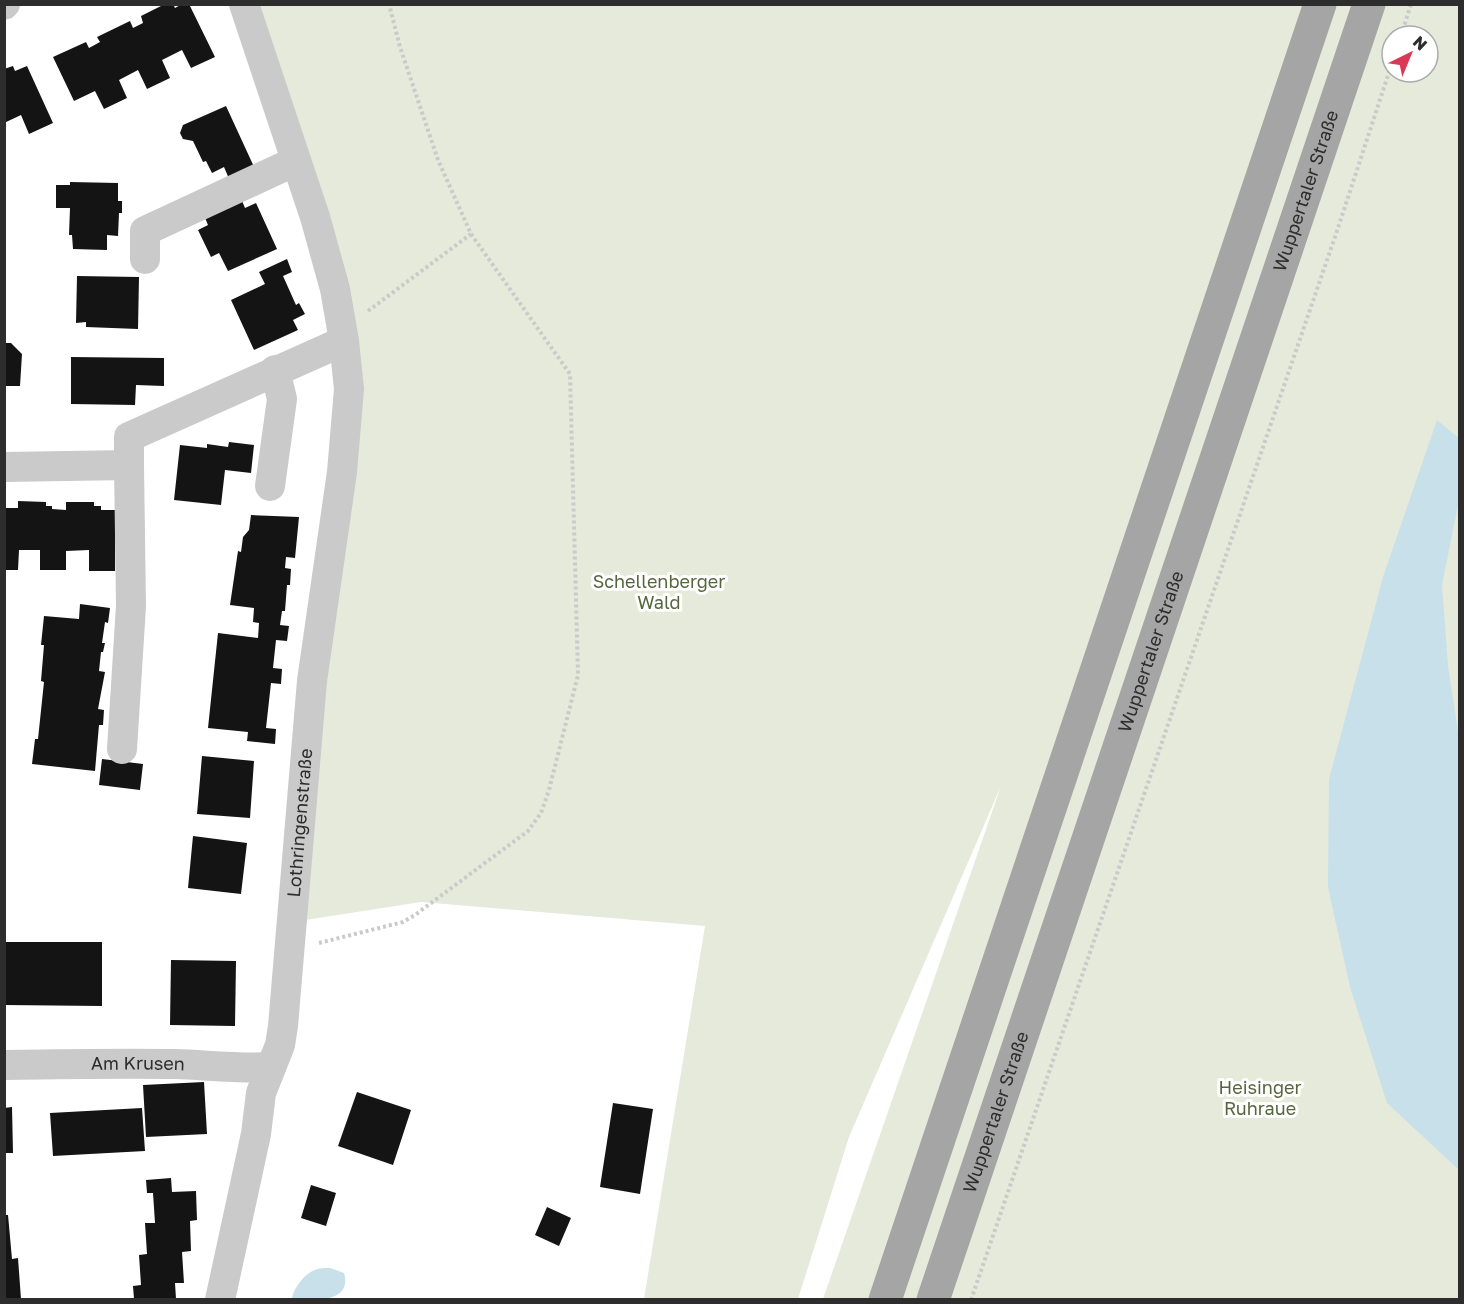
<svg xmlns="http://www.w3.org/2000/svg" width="1464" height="1304" viewBox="0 0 1464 1304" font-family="'Golos Text',sans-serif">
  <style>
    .green { fill: #e5eadb; fill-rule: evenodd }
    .water { fill: #c8e0e9 }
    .building { fill: #141414 }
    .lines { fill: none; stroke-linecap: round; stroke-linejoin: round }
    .path { stroke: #cacaca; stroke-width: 4; stroke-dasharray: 3 3; stroke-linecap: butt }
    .minor { stroke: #cacaca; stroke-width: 30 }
    .major { stroke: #a5a5a5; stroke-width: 33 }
    .labels { text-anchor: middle; stroke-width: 6; stroke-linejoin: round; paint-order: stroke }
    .street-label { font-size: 18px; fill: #2d2d2d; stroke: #fff }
    .park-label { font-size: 18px; fill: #55663d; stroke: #fff }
  </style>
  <rect width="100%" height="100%" fill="#fff"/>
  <path class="green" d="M 250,5 L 1459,5 L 1459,1299 L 823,1299 L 1001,786 L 849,1137 L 798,1299 L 644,1299 L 705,926 L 421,902 L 299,921 L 353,393 ZM 1392,36 L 1428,36 L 1428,72 L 1392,72 Z"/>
  <path class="water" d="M 1437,420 L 1460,439 L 1458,505 L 1442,585 L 1448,666 L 1460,745 L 1459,1170 L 1387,1103 L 1350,987 L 1328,887 L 1329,779 L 1383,577 Z
    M 330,1268 L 344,1273 C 353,1304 312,1300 292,1299 C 293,1289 305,1273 315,1270 C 319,1268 325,1268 330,1268 Z"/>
  <path class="building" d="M 165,4 L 173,4 L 175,8 L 182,4 L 189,4 L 215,57 L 191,68 L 182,50 L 162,60 L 170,78 L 147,89 L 138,70 L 119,80 L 127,98 L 104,109 L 95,91 L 74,101 L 53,57 L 86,42 L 89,48 L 100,42 L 97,37 L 130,21 L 133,28 L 143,23 L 141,16 Z
    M 13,66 L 15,71 L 27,66 L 53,123 L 29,134 L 21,115 L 4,123 L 4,69 Z
    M 226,106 L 255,169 L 230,181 L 224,167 L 212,173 L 206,161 L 203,162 L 193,141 L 183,139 L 180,133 L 183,125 Z
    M 70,182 L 118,183 L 118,201 L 122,201 L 122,213 L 119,213 L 118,236 L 107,235 L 107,250 L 73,249 L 72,235 L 69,235 L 70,208 L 56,208 L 56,185 L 70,185 Z
    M 240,196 L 245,208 L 256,203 L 277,249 L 228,271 L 219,253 L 211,257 L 198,230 L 208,225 L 203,213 Z
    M 287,259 L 292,272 L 283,276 L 296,305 L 299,303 L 305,314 L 293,320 L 298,330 L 254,350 L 231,300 L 265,284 L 259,272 Z
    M 77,276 L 139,277 L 138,329 L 86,327 L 86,322 L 76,323 Z
    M 4,343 L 11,343 L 22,354 L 20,386 L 4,386 Z
    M 71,357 L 164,358 L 164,386 L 136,385 L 135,405 L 71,404 Z
    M 229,442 L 254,445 L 251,473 L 225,470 L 221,505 L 174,500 L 180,445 L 207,448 L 207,444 L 228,447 Z
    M 18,501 L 46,502 L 46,506 L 52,506 L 52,509 L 66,510 L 66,502 L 94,502 L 94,506 L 101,506 L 101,510 L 115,510 L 115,571 L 89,571 L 89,550 L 66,551 L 66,570 L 40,570 L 40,550 L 19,550 L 18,570 L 4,570 L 4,508 L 18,508 Z
    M 251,515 L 299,517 L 295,558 L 286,557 L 285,568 L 291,569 L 290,585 L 287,585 L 285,611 L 282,611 L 280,625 L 289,626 L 287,641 L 276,640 L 273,668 L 282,669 L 281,684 L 271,683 L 266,728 L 276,729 L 275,744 L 247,741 L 248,732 L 208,728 L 218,633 L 258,638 L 259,623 L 253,622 L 254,608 L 230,605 L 238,551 L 241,552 L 243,537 L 249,530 Z
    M 80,604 L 110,608 L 108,623 L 105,622 L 102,643 L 105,643 L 103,652 L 101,652 L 99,671 L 105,672 L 98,709 L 104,710 L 103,725 L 99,725 L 95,771 L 32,764 L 35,739 L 38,739 L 44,682 L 41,681 L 44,645 L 41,645 L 44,616 L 79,619 Z
    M 202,756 L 254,761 L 250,818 L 197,814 Z
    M 102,759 L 143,764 L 140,790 L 99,785 Z
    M 193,836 L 247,843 L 241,894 L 188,888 Z
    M 4,942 L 102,942 L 102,1006 L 4,1005 Z
    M 171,960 L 236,961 L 235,1026 L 170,1025 Z
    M 204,1082 L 207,1134 L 146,1137 L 143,1085 Z
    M 357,1092 L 411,1110 L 393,1165 L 338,1146 Z
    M 613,1103 L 653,1109 L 640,1194 L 600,1187 Z
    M 12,1107 L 13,1153 L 4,1153 L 4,1108 Z
    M 142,1108 L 145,1151 L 53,1156 L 50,1113 Z
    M 171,1178 L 172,1192 L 196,1191 L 197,1220 L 190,1221 L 191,1251 L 182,1252 L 184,1283 L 175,1283 L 176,1299 L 134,1299 L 133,1286 L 141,1285 L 139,1255 L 147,1254 L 145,1223 L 155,1223 L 153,1193 L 147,1193 L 146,1180 Z
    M 311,1185 L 336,1193 L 326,1226 L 301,1218 Z
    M 547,1207 L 571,1218 L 559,1246 L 535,1235 Z
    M 5,1215 L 8,1215 L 12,1259 L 18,1258 L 21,1299 L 5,1299 Z"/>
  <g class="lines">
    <path class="path" d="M 1401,36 L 1411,4
      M 368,311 L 471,234
      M 319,943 L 403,922 L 415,915 L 528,831 L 541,813 L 549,790 L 578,675 L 570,374 L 471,234 L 438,160 L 400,47 L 389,4
      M 971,1300 L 1338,228 L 1392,63"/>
    <g class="minor">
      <path d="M 4,5 L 5,4"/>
      <path d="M 145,259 L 145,231 L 296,161"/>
      <path d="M 4,467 L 129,465 L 129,437 L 344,341"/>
      <path d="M 270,486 L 282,399 L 275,370"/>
      <path d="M 122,749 L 131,606 L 129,465"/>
      <path id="s1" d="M 4,1065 C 61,1064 118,1063 175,1064 C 207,1065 239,1069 271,1067"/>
      <path id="s2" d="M 220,1300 L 256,1134 L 261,1093 L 280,1045 L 283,1026 L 312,681 L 342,472 L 349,389 L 344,341 L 335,289 L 315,217 L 244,4"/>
    </g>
    <g class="major">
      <path d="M 885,1300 L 1320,4"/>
      <path id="s3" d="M 933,1300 L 1369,4"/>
    </g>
  </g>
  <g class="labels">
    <g class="street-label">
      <text dy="6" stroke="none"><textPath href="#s3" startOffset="1170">Wuppertaler Straße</textPath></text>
      <text dy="6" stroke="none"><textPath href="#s3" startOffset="684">Wuppertaler Straße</textPath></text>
      <text dy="6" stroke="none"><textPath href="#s2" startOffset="486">Lothringenstraße</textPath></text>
      <text dy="6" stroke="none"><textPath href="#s1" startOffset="134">Am Krusen</textPath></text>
      <text dy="6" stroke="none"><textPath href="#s3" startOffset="198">Wuppertaler Straße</textPath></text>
    </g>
    <g class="park-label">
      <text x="659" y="588">Schellenberger<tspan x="659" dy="21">Wald</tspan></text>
      <text x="1260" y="1094">Heisinger<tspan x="1260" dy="21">Ruhraue</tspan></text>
    </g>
  </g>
  <rect width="1464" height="1304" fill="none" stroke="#2d2d2d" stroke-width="12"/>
  <g transform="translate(1410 54) rotate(43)"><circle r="28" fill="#ffffff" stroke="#ababab" stroke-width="1.5"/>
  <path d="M0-4.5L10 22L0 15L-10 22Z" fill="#db3857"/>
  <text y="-9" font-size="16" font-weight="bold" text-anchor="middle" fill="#2d2d2d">N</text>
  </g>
</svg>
